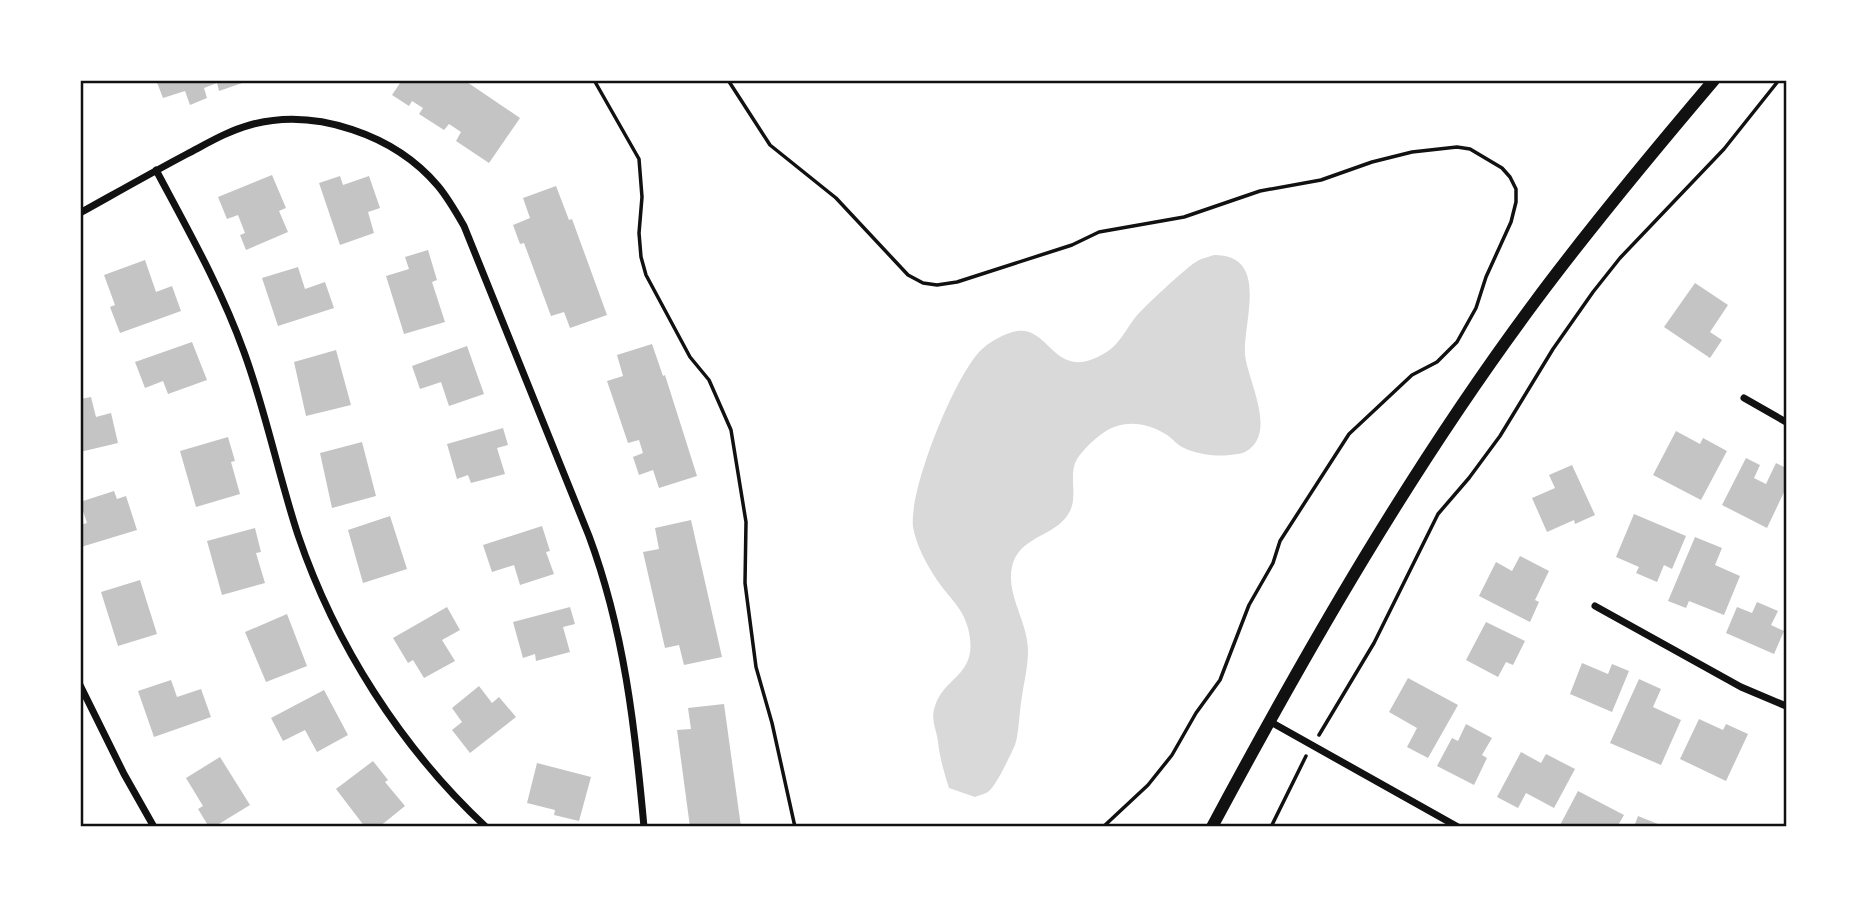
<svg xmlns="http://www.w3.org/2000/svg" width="1867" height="907" viewBox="0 0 1867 907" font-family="'Roboto Condensed',sans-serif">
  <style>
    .water { fill: #d9d9d9 }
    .building { fill: #c4c4c4 }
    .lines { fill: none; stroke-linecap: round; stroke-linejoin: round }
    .path { stroke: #111; stroke-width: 3.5 }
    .minor { stroke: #111; stroke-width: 7 }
    .tertiary { stroke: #111; stroke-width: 12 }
    .neatline { fill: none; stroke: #111; stroke-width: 2.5 }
  </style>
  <rect width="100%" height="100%" fill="#fff"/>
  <path class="water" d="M 1214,255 C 1270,255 1243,321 1245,354 C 1247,380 1279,434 1245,452 C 1241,454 1235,454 1230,455 C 1215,457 1197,454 1184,448 C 1177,445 1173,439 1167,435 C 1147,422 1123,419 1103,433 C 1093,440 1083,450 1077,459 C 1068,474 1078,495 1070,511 C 1058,536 1022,535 1013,563 C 1004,593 1028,621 1028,651 C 1028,668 1023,686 1021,703 C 1019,716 1019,732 1015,745 C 1011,754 996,786 989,791 C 986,794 979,795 975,797 L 949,788 C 944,772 940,759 938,742 C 937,730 930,720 935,706 C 945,675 980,676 968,628 C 962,606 948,597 937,580 C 927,565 916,545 913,527 C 909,489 954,378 980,351 C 989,342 1005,333 1017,331 C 1051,326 1054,384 1105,353 C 1121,344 1127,326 1139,313 C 1150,302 1186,267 1199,260 C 1203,258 1209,257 1214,255 Z"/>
  <path class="building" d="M 156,80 L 248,80 L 248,81 L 219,91 L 217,83 L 204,88 L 207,98 L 190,105 L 185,91 L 163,98 Z
    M 402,80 L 464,80 L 520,118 L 489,163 L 456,141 L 461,132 L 449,124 L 444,130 L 419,114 L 423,108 L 412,101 L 409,106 L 392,95 Z
    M 272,175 L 286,208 L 279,211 L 288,232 L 246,250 L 240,235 L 245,233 L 238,215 L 227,219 L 218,197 Z
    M 340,176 L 343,185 L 369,176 L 380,208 L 368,212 L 374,233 L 340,245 L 319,183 Z
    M 556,186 L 569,220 L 572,219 L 607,315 L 570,328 L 564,312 L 551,316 L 524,243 L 520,244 L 513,225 L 530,218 L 523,198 Z
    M 428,250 L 437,280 L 432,282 L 445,322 L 404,334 L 386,276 L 409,269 L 405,257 Z
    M 145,260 L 156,292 L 172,286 L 181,311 L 120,333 L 110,307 L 115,305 L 104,275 Z
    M 298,267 L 305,289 L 325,282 L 334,308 L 278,326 L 262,278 Z
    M 1695,283 L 1728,305 L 1710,332 L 1722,340 L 1710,358 L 1664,327 Z
    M 192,342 L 207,380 L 168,394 L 163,381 L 145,388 L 135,362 Z
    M 652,344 L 663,376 L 665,375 L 697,476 L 659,488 L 653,470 L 639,475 L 633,457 L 643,453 L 639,440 L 628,443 L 607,381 L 623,376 L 617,355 Z
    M 467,346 L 484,394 L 449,406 L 441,382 L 420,389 L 412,366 Z
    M 336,350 L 351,405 L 306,416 L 294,362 Z
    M 91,397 L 96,417 L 111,413 L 118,443 L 80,452 L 80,399 Z
    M 503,428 L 508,445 L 497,448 L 505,474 L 471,483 L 468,475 L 457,479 L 447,444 Z
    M 1676,431 L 1700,444 L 1703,438 L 1727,451 L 1701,500 L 1653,475 Z
    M 228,437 L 235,461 L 231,462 L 240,494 L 196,507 L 180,451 Z
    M 362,442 L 376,496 L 332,508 L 320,453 Z
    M 1746,458 L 1760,465 L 1754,478 L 1766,484 L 1776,463 L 1786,468 L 1786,488 L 1767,528 L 1722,505 Z
    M 1572,465 L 1595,515 L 1575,524 L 1574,520 L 1547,532 L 1532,498 L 1555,488 L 1549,475 Z
    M 114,491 L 117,499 L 126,496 L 137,530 L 81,547 L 80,525 L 87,523 L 80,502 Z
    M 1634,514 L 1686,536 L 1672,569 L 1664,565 L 1657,582 L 1636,573 L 1639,567 L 1616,557 Z
    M 390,516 L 407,569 L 363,583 L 348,530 Z
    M 691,520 L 722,657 L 684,665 L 679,645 L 665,648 L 643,552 L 659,549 L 655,528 Z
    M 542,526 L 550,551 L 546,552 L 554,574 L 520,585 L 514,565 L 492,572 L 483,545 Z
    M 255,528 L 261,552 L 256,553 L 265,583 L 222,595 L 207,541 Z
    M 1695,537 L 1722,548 L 1715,565 L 1740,576 L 1724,615 L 1689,601 L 1686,608 L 1668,601 Z
    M 1520,556 L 1549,571 L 1535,600 L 1539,602 L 1530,622 L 1479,596 L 1496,562 L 1512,571 Z
    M 140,580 L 157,634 L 118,646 L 101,592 Z
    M 1757,602 L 1778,611 L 1771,625 L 1784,631 L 1774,654 L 1726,633 L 1737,607 L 1752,613 Z
    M 447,607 L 460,630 L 442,640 L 455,661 L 424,678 L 413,660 L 408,663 L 393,638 Z
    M 570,607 L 575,624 L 563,627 L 570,652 L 536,661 L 535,654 L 523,658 L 513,622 Z
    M 287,614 L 307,666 L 266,682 L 245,632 Z
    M 1486,622 L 1525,641 L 1513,665 L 1506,662 L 1498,677 L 1466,660 Z
    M 1582,663 L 1608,674 L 1612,664 L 1629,671 L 1612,712 L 1570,694 Z
    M 1408,678 L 1458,705 L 1428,758 L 1407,747 L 1417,728 L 1389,712 Z
    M 1639,679 L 1661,689 L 1653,707 L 1681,720 L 1661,765 L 1610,743 Z
    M 171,680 L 177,697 L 201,689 L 211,717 L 154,737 L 138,691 Z
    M 479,686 L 492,703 L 499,697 L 516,717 L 470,753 L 452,730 L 462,722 L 452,708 Z
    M 324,690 L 348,735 L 317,752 L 305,730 L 283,741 L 271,718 Z
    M 724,704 L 741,827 L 690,827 L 677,730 L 691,729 L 688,708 Z
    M 1699,719 L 1723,730 L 1726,724 L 1748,734 L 1726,781 L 1680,759 Z
    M 1466,724 L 1492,738 L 1482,755 L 1487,758 L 1474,785 L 1437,766 L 1452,738 L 1458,741 Z
    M 1521,752 L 1541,763 L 1546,754 L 1575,769 L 1554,808 L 1526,793 L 1518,808 L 1497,797 Z
    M 220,757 L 250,805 L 214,827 L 209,827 L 198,809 L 203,806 L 186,778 Z
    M 373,761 L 388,780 L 385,782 L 405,806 L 379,827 L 365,827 L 336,789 Z
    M 537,763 L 591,777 L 579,821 L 554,815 L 555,810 L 527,803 Z
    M 1578,791 L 1624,815 L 1617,827 L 1559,827 Z
    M 1638,816 L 1663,826 L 1663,827 L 1634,827 Z"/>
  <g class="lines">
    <path class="path" d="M 594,80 L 639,159 L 642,197 L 639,233 L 641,257 L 646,275 L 690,357 L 709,380 L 731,430 L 746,522 L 745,583 L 756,667 L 772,723 L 795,827
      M 728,80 L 770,145 L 836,198 L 908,275 L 923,283 L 937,285 L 957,282 L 1072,245 L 1099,232 L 1184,217 L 1260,191 L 1321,180 L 1372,162 L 1412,152 L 1457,147 L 1470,149 L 1502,168 L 1510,177 L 1516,189 L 1516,202 L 1511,222 L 1486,277 L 1476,308 L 1457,342 L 1437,362 L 1412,375 L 1349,434 L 1280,541 L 1273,563 L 1249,605 L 1220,680 L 1196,713 L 1172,755 L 1148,785 L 1103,827
      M 1319,735 L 1374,643 L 1438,514 L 1469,478 L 1500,436 L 1553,349 L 1593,292 L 1620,258 L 1724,149 L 1779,80
      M 1271,827 L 1306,756"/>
    <path class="minor" d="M 156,170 C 188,230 221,288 244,352 C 266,412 278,474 298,535 C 335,644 401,748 486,827
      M 80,213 C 116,193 151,173 187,154 C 208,143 228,131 250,125 C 315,107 395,135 438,186 C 448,198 456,212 464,226 L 589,536 C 624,630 635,727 644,827
      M 1744,398 L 1786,422
      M 1595,606 L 1741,687 L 1786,706
      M 80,685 L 124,774 L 154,827
      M 1269,721 L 1458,827"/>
    <path class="tertiary" d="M 1212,827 C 1309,646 1412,467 1534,303 C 1591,226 1652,153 1714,80"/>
  </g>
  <rect width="1867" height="907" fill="none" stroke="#ffffff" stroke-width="164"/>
  <rect x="82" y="82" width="1703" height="743" class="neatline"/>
</svg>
